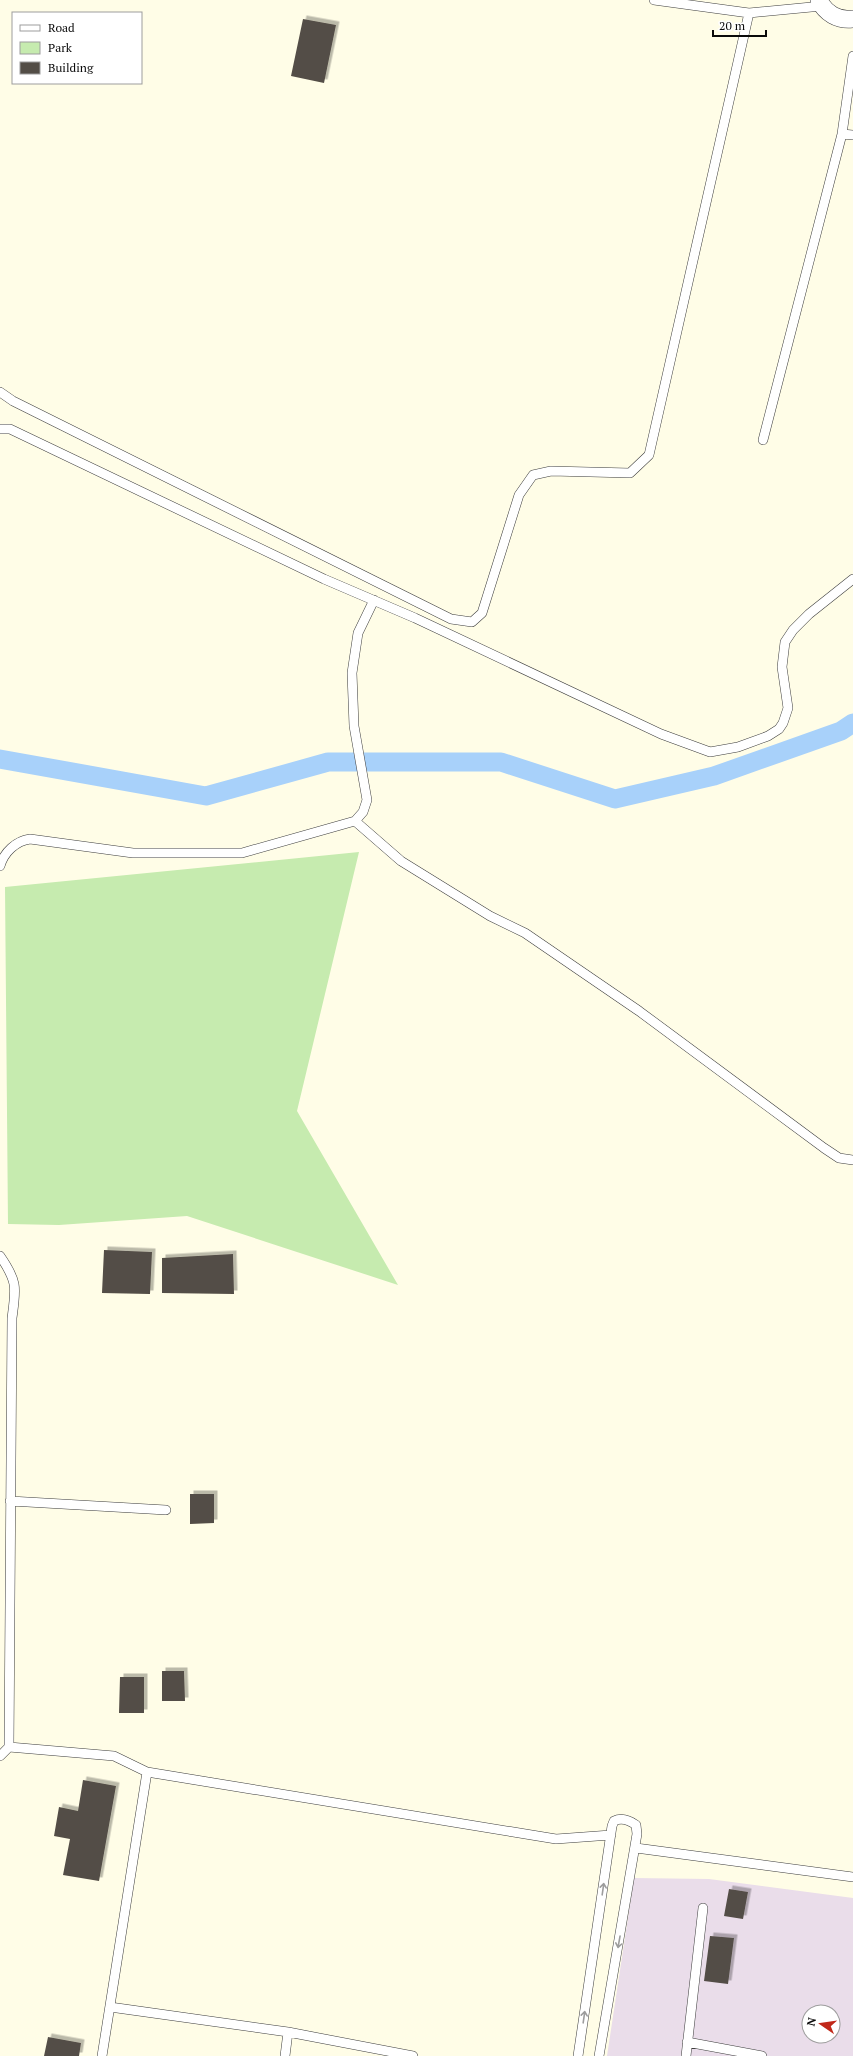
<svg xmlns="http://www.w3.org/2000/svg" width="853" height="2056" viewBox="0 0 853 2056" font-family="'PT Serif',serif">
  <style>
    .industrial { fill: #eaddea; fill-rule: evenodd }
    .green { fill: #c6ebaf }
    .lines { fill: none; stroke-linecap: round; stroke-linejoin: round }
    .canal { stroke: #a8d1fa; stroke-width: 19 }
    .building { fill: #534d46; filter: url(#shadow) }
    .service-casing { stroke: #3d3d3d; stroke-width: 10 }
    .minor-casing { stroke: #3d3d3d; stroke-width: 18 }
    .service { stroke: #fff; stroke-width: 9 }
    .minor { stroke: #fff; stroke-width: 17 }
    .oneway { stroke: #9d9d9d }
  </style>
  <defs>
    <filter id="shadow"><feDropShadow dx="3.5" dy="-3.5" stdDeviation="0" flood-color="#0004"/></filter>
  </defs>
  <rect width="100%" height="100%" fill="#fffde7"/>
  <path class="industrial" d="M 634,1878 L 709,1879 L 853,1898 L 853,2056 L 607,2056 ZM 809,2012 L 833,2012 L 833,2036 L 809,2036 Z"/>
  <path class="green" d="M 359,852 L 297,1111 L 398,1285 L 187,1216 L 59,1225 L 8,1224 L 5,887 Z"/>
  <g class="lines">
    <path class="canal" d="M 0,759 L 206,796 L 328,762 L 501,762 L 615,799 L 714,776 L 841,731 L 853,723"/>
  </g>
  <path class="building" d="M 303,19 L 336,25 L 324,83 L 291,76 Z
    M 104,1250 L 152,1252 L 150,1294 L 102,1293 Z
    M 233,1254 L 234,1294 L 162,1293 L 162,1258 Z
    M 190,1494 L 214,1494 L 214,1523 L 190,1524 Z
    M 162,1671 L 184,1671 L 185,1701 L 162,1701 Z
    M 120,1677 L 144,1677 L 144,1713 L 119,1713 Z
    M 83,1780 L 116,1786 L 99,1881 L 63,1875 L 70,1839 L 54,1836 L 59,1807 L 78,1811 Z
    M 729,1889 L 748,1892 L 743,1919 L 724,1916 Z
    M 710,1936 L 734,1938 L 728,1984 L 704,1981 Z
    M 48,2037 L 81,2043 L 79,2056 L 44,2056 Z"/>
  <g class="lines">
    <g class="service-casing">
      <path id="service" d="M 654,0 L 749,13 L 822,6
        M 853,56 L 842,134 L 853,135
        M 0,392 L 13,401 L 451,619 L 472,622 L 482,613 L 519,495 L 533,475 L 551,471 L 630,473 L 649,455 L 749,13
        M 0,429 L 10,429 L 324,579 L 415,618 L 661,734 L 710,752 L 738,747 L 768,736 L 779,729 L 783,723 L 788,708 L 782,667 L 785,642 L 793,630 L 809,614 L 853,579
        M 763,440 L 842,134
        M 355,821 L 401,861 L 490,916 L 525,933 L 639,1011 L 824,1148 L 839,1158 L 853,1160
        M 0,866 C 4,852 16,841 30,839 L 133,853 L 242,853 L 355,821 L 363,812 L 367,800 L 354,726 L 352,673 L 358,633 L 374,600
        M 0,1256 C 18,1282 16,1288 12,1318 L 9,1747
        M 10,1501 L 166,1510
        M 0,1756 L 9,1747 L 114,1756 L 147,1772 L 556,1839 L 611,1835
        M 636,1848 L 853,1877
        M 110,2007 L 288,2032 L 285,2056
        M 288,2032 L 413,2056
        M 687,2042 L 762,2056
        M 102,2056 L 147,1772
        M 578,2056 L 612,1826 L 614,1821 C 622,1817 629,1820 636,1825 L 637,1834 L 599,2056
        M 686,2056 L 703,1908"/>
    </g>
    <g class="minor-casing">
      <path id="minor" d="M 819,0 C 825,13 838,21 853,19"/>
    </g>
    <use href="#service" class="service"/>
    <use href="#minor" class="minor"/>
  </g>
  <defs><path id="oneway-shaft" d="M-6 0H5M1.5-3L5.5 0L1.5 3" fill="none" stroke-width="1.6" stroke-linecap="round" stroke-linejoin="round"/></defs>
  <g class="oneway">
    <use href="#oneway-shaft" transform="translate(603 1889) rotate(-82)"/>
    <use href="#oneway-shaft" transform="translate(619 1942) rotate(100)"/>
    <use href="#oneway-shaft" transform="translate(584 2017) rotate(-82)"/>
  </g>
  <rect x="12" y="12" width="130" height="72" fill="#ffffff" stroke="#9d9d9d"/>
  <rect x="20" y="25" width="20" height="6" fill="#ffffff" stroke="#9d9d9d"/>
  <text x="48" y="32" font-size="12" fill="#0a0a0a">Road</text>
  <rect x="20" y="42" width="20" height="12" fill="#c6ebaf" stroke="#9d9d9d"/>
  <text x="48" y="52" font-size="12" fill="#0a0a0a">Park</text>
  <rect x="20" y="62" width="20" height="12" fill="#534d46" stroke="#9d9d9d"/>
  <text x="48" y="72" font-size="12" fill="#0a0a0a">Building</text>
  <g transform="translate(821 2024) rotate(283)"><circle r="19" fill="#ffffff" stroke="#9d9d9d"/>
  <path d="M0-3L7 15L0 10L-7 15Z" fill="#c1281a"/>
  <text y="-6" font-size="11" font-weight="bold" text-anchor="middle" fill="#0a0a0a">N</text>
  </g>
  <path d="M713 30v6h53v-6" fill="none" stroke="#0a0a0a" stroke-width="2"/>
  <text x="719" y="30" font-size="12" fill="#0a0a0a" stroke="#ffffff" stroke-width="3" paint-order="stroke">20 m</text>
</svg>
